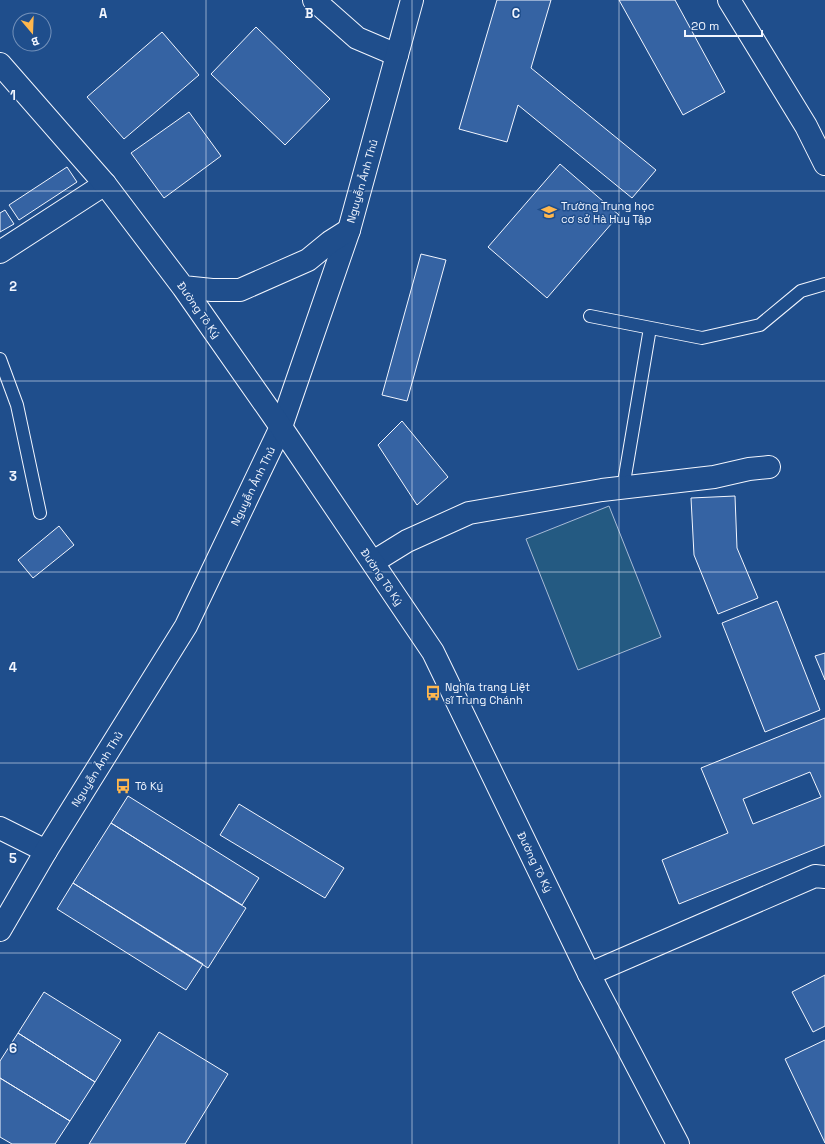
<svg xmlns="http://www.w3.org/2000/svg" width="825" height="1144" viewBox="0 0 825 1144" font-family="'Space Grotesk',sans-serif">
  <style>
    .green { fill: #245a82; stroke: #a8bbd7 }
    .building { fill: #3563a3; stroke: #f2f6ff; fill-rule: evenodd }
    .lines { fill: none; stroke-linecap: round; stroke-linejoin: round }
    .service-casing { stroke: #f2f6ff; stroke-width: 14 }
    .minor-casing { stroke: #f2f6ff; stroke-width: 24 }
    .secondary-casing { stroke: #f2f6ff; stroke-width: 24 }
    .primary-casing { stroke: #f2f6ff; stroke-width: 24 }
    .service { stroke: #1f4e8c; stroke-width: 12 }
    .minor { stroke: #1f4e8c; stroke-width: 22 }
    .secondary { stroke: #1f4e8c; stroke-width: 22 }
    .primary { stroke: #1f4e8c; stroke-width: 22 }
    .grid { fill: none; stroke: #f2f6ff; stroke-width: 1; stroke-opacity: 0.55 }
    .labels { text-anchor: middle; stroke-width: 3; stroke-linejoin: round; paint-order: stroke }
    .street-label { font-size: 11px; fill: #f2f6ff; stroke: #1f4e8c }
    .poi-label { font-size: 11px; fill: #f2f6ff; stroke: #1f4e8c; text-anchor: start }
    .grid-label { font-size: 13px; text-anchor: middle; font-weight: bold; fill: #f2f6ff; stroke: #1f4e8c; stroke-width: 3; stroke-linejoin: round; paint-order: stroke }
  </style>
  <rect width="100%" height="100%" fill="#1f4e8c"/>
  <path class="green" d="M 609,506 L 661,637 L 578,670 L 526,539 Z"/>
  <path class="building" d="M 497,0 L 551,0 L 531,68 L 656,170 L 632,198 L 518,105 L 507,142 L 459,129 Z
    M 619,0 L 675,0 L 725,92 L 683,115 Z
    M 256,27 L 330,99 L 285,145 L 211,74 Z
    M 162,32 L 199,75 L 124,139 L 87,97 Z
    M 189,112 L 221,156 L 164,198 L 131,153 Z
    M 560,164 L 619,215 L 547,298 L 488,247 Z
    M 67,167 L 77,182 L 19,220 L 9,205 Z
    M 5,210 L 14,224 L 0,232 L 0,213 Z
    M 421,254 L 446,260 L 407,401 L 382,395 Z
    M 402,421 L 448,477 L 417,505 L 378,445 Z
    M 735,496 L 737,548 L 758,598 L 718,614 L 694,555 L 691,498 Z
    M 59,526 L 74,545 L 33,578 L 18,560 Z
    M 777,601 L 820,710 L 765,732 L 722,623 Z
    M 825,653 L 825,680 L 815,656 Z
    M 825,718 L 825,845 L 679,904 L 662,860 L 728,833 L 701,768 ZM 810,772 L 821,797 L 753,824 L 743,799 Z
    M 128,796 L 259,878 L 242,905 L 111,823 Z
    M 239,804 L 344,868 L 325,898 L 220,835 Z
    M 111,823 L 246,908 L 208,968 L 73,883 Z
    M 73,883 L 203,964 L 186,990 L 57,909 Z
    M 825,975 L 825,1026 L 813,1032 L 792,992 Z
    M 44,992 L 121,1040 L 95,1082 L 18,1033 Z
    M 159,1032 L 228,1074 L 185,1144 L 89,1144 Z
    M 18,1033 L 95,1082 L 70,1121 L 0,1078 L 0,1061 Z
    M 825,1040 L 825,1143 L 785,1059 Z
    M 0,1078 L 70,1121 L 55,1144 L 12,1144 L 0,1137 Z"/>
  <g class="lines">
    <g class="service-casing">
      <path id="service" d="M 590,316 L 702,338 L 760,325 L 801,291 L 825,284
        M 0,359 L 17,405 L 40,513
        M 623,488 L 650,328"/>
    </g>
    <g class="minor-casing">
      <path id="minor" d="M 314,0 L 357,38 L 397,55
        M 729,0 L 806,126 L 825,164
        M 0,252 L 105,184
        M 373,562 L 407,541 L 469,513 L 602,490 L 714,477 L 749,469 L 769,467
        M 0,828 L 46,851
        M 589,974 L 815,876 L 825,877"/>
    </g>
    <g class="secondary-casing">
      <path id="secondary" d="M 0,930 L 46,851 L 186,626 L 281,427 L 349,230 L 412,0"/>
    </g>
    <g class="primary-casing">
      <path id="primary" d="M 0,64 L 105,184 L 183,287 L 281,427 L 433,652 L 589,974 L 678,1144
        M 183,287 L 212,290 L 240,290 L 308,260 L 330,242 L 349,230"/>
    </g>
    <use href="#service" class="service"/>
    <use href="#minor" class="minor"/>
    <use href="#secondary" class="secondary"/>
    <use href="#primary" class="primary"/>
  </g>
  <path class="grid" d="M 206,0 L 206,1144M 412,0 L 412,1144M 619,0 L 619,1144M 0,191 L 825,191M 0,381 L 825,381M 0,572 L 825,572M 0,763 L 825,763M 0,953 L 825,953"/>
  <defs>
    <g id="school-bare" transform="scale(1.2)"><path d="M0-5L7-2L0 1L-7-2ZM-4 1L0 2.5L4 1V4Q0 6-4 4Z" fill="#ffb74d" stroke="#1f4e8c" stroke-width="2.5" paint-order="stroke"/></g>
    <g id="bus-bare" transform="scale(1.2)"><path d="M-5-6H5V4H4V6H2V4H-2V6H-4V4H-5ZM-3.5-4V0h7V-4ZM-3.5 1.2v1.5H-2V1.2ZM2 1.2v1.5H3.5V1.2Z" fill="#ffb74d" stroke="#1f4e8c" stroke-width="2.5" paint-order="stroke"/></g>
  </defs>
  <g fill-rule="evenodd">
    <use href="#school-bare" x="549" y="212"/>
    <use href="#bus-bare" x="433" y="693"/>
    <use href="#bus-bare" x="123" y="786"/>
  </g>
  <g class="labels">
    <g class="street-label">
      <text transform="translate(362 181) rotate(-74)" y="4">Nguyễn Ảnh Thủ</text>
      <text transform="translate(199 310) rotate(55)" y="4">Đường Tô Ký</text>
      <text transform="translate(253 486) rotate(-64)" y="4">Nguyễn Ảnh Thủ</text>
      <text transform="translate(382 577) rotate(56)" y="4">Đường Tô Ký</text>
      <text transform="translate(97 769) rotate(-58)" y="4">Nguyễn Ảnh Thủ</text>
      <text transform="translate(535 862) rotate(64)" y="4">Đường Tô Ký</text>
    </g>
    <g class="poi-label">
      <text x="561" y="210">Trường Trung học<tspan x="561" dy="13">cơ sở Hà Huy Tập</tspan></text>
      <text x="445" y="691">Nghĩa trang Liệt<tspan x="445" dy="13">sĩ Trung Chánh</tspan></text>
      <text x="135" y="790">Tô Ký</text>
    </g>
  </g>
  <g class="grid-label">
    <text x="103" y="18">A</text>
    <text x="309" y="18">B</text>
    <text x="516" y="18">C</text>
    <text x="13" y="100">1</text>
    <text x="13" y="291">2</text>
    <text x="13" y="481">3</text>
    <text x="13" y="672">4</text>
    <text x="13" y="863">5</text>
    <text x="13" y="1053">6</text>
  </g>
  <g transform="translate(32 32) rotate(161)"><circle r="19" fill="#1f4e8c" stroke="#7391ba"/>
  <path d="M0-3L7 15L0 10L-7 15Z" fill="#ffb74d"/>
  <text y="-6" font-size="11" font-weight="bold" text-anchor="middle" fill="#f2f6ff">B</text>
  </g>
  <path d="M685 30v6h77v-6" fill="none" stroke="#f2f6ff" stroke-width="2"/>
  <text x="691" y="30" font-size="12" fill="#f2f6ff" stroke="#1f4e8c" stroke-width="3" paint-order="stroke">20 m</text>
</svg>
